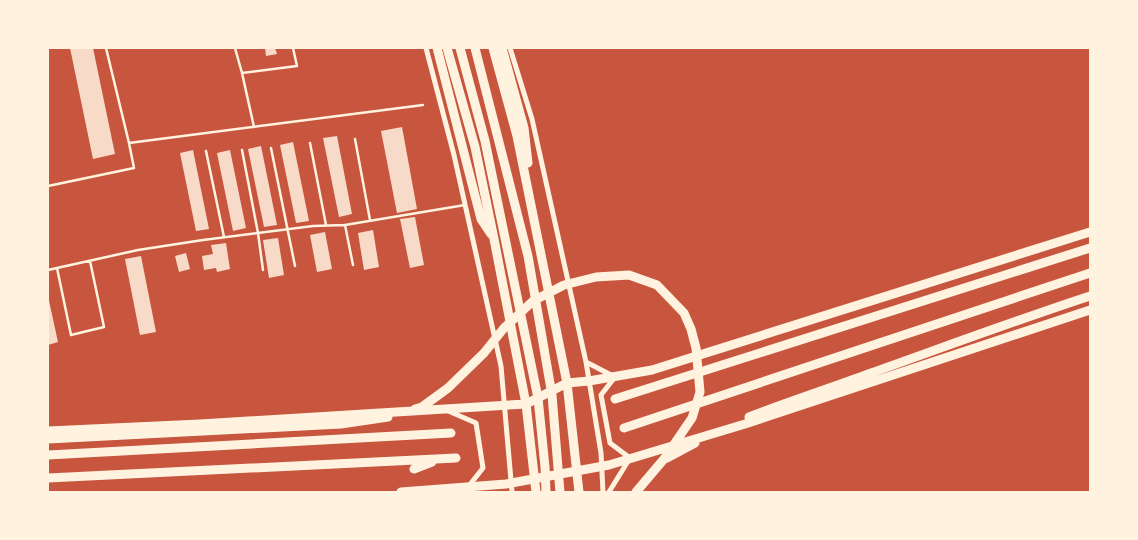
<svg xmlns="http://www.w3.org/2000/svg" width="1138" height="540" viewBox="0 0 1138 540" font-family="Raleway,sans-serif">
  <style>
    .building { fill: #f7dbc8 }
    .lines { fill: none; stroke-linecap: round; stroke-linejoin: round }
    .service { stroke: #fff3e0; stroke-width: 2.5 }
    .minor { stroke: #fff3e0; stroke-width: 5 }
    .trunk { stroke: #fff3e0; stroke-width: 9 }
  </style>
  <rect width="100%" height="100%" fill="#c8553d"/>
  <path class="building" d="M 70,48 L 93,48 L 115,154 L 93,159 Z
    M 265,48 L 275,48 L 277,54 L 266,56 Z
    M 402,127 L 417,209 L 397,213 L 381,131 Z
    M 337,136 L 352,214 L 339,217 L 323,138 Z
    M 293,142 L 309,221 L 296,223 L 280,145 Z
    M 261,146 L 277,225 L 264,227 L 248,149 Z
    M 193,150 L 209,229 L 196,231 L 180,153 Z
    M 230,150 L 246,228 L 233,231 L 217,153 Z
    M 415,217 L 424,265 L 410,268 L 400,219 Z
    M 373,230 L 379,267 L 364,270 L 358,233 Z
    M 325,232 L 332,269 L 317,272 L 310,235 Z
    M 278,238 L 284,275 L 269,278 L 263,240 Z
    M 226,243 L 230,269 L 217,272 L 216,268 L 204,270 L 202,256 L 213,254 L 211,245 Z
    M 186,253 L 190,269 L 179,272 L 175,256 Z
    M 141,256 L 156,332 L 140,335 L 125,259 Z
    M 48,296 L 58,342 L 48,345 Z"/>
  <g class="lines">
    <path class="service" d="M 106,48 L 129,143
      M 235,48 L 242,73 L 297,66 L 293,48
      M 242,73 L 254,127
      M 355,139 L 370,220
      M 310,143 L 326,225
      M 271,148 L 295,266
      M 242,150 L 258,233 L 263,270
      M 206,151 L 224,237
      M 48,186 L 134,168 L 129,143 L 423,105
      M 345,225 L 353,265
      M 57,268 L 71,335 L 104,327 L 90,261
      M 48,270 L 138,250 L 203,240 L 313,226 L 345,225 L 465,205"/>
    <path class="minor" d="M 426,48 L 454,155 L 501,366 L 512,492
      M 510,48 L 532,119 L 586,362 L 601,453 L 603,492
      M 586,362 L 615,377 L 601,395 L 610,443 L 630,458 L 609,492
      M 446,410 L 476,423 L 483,468 L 468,487"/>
    <path class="trunk" d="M 437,48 L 481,219 L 491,234
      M 447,48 L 475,147 L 494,239 L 526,404 L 536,492
      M 460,48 L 485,141 L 538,398 L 545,467 L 546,492
      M 475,48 L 528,256 L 552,395 L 560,492
      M 493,48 L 517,136 L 567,383 L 579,492
      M 502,48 L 524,128 L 528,163
      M 615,399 L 1090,248
      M 415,409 L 422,407 L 448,388 L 484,353 L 504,328 L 533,301 L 564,285 L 596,277 L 629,275 L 657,285 L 684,313 L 691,329 L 696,348 L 700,392 L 692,418 L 664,459 L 636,492
      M 749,417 C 790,401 831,388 871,373 C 944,347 1017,320 1090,296
      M 624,428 L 1090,273
      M 48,431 L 200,424 L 526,404 L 567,383 L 589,381 L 652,370 L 1090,232
      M 48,439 L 341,424 L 388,417
      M 48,455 L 451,433
      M 667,458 L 695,443
      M 414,469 L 432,462
      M 48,478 L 456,458
      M 401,492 L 506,484 L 609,465 L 745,424 L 1090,310"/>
  </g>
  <rect width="1138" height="540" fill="none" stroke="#fff3e0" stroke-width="98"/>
</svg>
